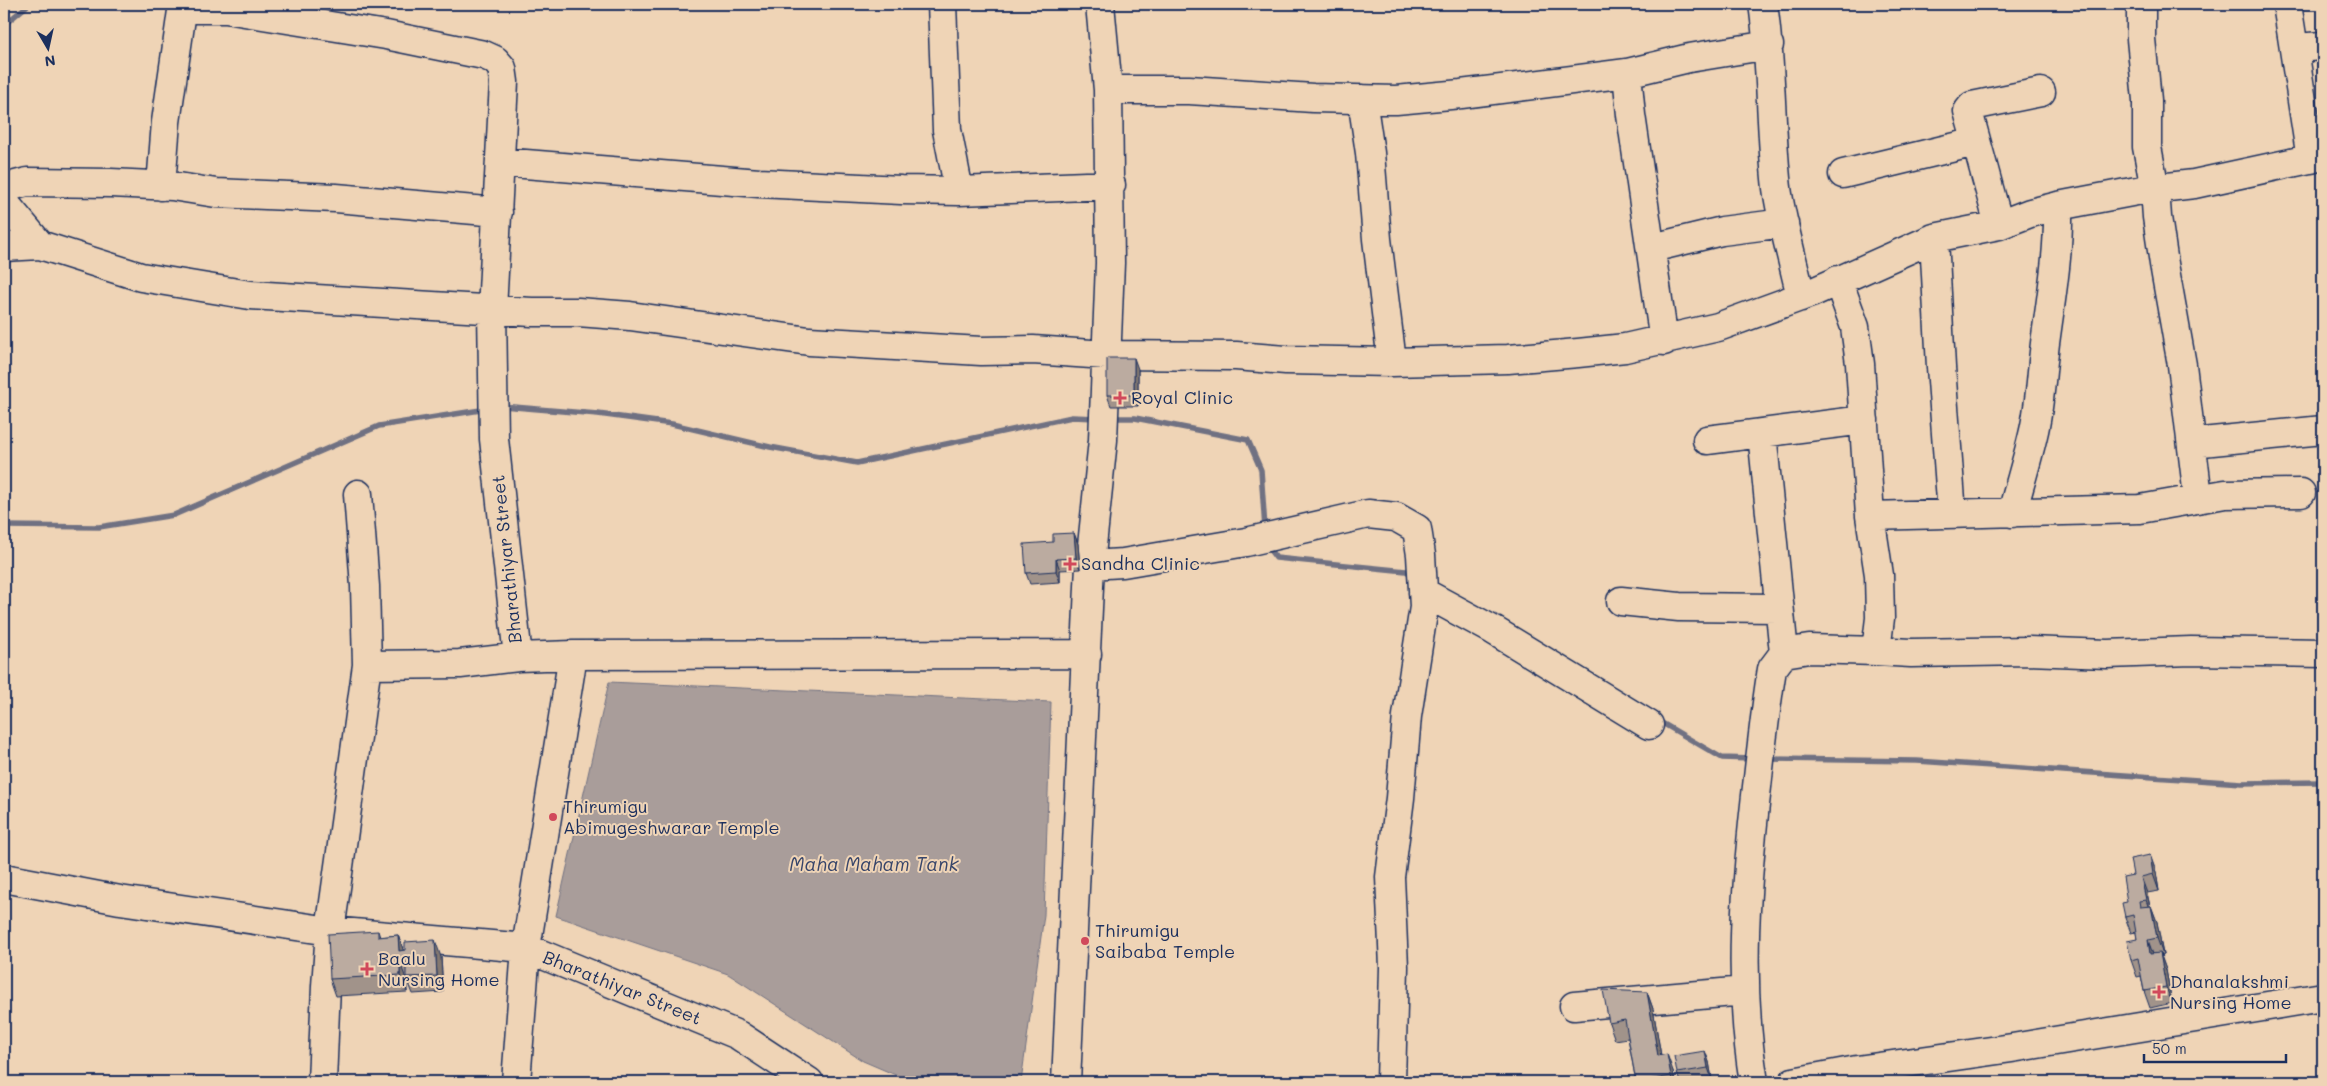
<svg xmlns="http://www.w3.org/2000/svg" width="2327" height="1086" viewBox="0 0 2327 1086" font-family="Mali,sans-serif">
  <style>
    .water { fill: #a99d9a; stroke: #707182 }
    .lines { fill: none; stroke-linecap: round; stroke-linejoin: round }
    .stream { stroke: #707182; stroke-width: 5.5 }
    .minor-casing { stroke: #1b2f5e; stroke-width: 31 }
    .minor { stroke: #efd4b6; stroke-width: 28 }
    .wall { fill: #a1938a; stroke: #1b2f5e }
    .shaded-wall { fill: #837870; stroke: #1b2f5e }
    .building { fill: #bbaba0; stroke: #1b2f5e }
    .poi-dot { fill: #d1495b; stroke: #efd4b6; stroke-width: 2 }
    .labels { text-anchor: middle; stroke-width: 4; stroke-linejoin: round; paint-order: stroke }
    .poi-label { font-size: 18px; fill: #1b2f5e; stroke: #efd4b6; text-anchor: start }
    .street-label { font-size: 18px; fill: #1b2f5e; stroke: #efd4b6 }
    .water-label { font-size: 19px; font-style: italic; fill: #37456a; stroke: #efd4b6 }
  </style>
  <rect width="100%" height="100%" fill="#efd4b6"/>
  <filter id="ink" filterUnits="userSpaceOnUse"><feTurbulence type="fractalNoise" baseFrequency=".02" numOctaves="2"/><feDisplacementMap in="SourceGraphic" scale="10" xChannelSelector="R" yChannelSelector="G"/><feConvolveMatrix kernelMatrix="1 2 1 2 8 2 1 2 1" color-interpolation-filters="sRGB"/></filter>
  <g filter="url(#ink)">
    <path class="water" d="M 609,682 L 1051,702 L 1044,915 L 1021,1082 L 912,1082 L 863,1061 L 728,974 L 556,916 Z"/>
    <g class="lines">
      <path class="stream" d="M 4,25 L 29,4
        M 501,406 L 598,414 L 672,424 L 770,447 L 857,463 L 1072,417 L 1097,418
        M 1111,418 L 1135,418 L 1248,440 L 1261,470 L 1265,529
        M 4,526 L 99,527 L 174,515 L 379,426 L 487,409
        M 1267,546 L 1276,558 L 1406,571 L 1415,576
        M 1657,720 L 1722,758 L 1752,759
        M 1766,759 L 1917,761 L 2242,783 L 2323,782"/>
      <g class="minor-casing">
        <path id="minor" d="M 942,4 L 947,130 L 959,191
          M 1763,4 C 1772,65 1770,126 1777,188 C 1782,224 1793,260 1801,297
          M 2141,4 L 2141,39 L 2147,100 L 2147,147 L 2155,189 L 2157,217 L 2164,264 L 2182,365 L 2198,497
          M 2287,4 L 2311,159
          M 182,9 L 226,9 L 386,35 L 484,55 L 495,60 L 502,68 L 504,82 L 492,310 L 494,439 L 518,657 L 573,655 L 1087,654
          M 2294,48 L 2323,46
          M 1627,73 L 1631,115 L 1664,341
          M 1108,90 L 1189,90 L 1313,98 L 1396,100 L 1461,94 L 1627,73 L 1689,58 L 1769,45
          M 1362,99 L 1370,153 L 1377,239 L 1392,362
          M 501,162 L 759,183 L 901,190 L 959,191 L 1111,185
          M 1843,174 L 1976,142
          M 161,186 L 166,122 L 183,4
          M 4,188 L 27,182 L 111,183 L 172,186 L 216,193 L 336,198 L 498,212
          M 4,202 L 40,245 L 141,277 L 250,295 L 532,312 L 578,312 L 630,316 L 809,341 L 981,351 L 1033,350 L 1106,355 L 1236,356 L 1286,360 L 1392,362 L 1508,359 L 1578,353 L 1625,348 L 1718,327 L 1811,293 L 1934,238 L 1999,225 L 2030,213 L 2058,206 L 2142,190 L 2194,184 L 2323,156
          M 1999,225 L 1968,111 L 1972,106 L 2041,92
          M 1934,238 L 1941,367 L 1952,514
          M 4,247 L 40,245
          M 1652,248 L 1722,231 L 1784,223
          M 1762,433 L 1784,653
          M 1707,440 L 1864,420
          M 2192,443 L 2323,430
          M 2012,513 C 2019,487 2027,461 2033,435 C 2041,403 2041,369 2046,336 C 2052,292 2059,251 2058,206
          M 1870,516 L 2140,509 L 2225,494 L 2301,493
          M 1090,565 L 1123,563 L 1246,542 L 1368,514 L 1396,517 L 1417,529 L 1421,555 L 1424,607 L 1407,716 L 1400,798 L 1390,877 L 1394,967 L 1391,1082
          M 1423,592 L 1493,630 L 1649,725
          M 1621,601 L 1679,607 L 1778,608
          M 1876,651 L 1911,653 L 2029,651 L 2107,654 L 2191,651 L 2323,653
          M 367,665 L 460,664 L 518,657
          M 4,878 L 120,900 L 330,931 L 526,948 L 738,1035 L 809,1082
          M 1574,1006 L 1745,991
          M 322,1082 L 326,986 L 330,931 L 367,665 L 365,586 L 358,494
          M 516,1082 L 526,948 L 573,655
          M 1066,1082 L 1090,565 L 1103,440 L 1110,263 L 1108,90 L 1100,4
          M 1754,1082 C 1737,981 1746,880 1758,778 C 1762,742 1766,705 1772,669 L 1784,653 L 1809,649 L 1876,651 L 1880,618 L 1879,575 L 1870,516 L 1860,364 L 1855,327 L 1838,280
          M 1793,1082 L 1857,1070 L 2012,1048 L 2323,997"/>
      </g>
      <use href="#minor" class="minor"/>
    </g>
    <path class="wall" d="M 1138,369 L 1138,406 L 1111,406 L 1107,395 Z
      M 1074,533 L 1078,544 L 1080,569 L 1060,570 L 1060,582 L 1030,584 L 1026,573 L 1053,542 Z
      M 2150,855 L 2156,872 L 2159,891 L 2147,893 L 2150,906 L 2151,906 L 2157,922 L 2163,955 L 2161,956 L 2166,970 L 2172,1003 L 2150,1008 L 2144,991 L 2141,976 L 2137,977 L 2131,960 L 2137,939 L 2136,932 L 2131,933 L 2125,917 L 2133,875 Z
      M 378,931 L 380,937 L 398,935 L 403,950 L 441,957 L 443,992 L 413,994 L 407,979 L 406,979 L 407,992 L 336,996 L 330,979 Z
      M 1647,992 L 1653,1009 L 1661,1056 L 1673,1071 L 1675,1082 L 1636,1082 L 1628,1038 L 1615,1040 L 1609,1023 Z
      M 1705,1051 L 1709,1062 L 1712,1079 L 1693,1082 L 1680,1082 L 1677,1073 Z"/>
    <path class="shaded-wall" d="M 1134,358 L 1138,369 L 1138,406 L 1134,395 Z
      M 1074,533 L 1078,544 L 1080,569 L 1076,558 Z
      M 1056,559 L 1060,570 L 1060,582 L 1056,571 Z
      M 2150,855 L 2156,872 L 2159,891 L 2153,874 Z
      M 2141,877 L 2147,893 L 2152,917 L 2146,900 Z
      M 2151,906 L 2157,922 L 2163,955 L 2157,938 Z
      M 398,935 L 404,952 L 399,951 Z
      M 435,940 L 441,957 L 443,992 L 437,976 Z
      M 2148,940 L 2154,957 L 2150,954 Z
      M 2160,953 L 2166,970 L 2172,1003 L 2166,987 Z
      M 400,963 L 406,979 L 407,992 L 400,975 Z
      M 1647,992 L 1653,1009 L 1664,1073 L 1658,1056 Z
      M 1705,1051 L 1709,1062 L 1712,1079 L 1708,1068 Z
      M 1667,1054 L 1673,1071 L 1675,1082 L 1673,1082 L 1671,1076 Z"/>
    <path class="building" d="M 1107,358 L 1134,358 L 1134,395 L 1107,395 Z
      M 1074,533 L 1076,558 L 1056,559 L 1056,571 L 1026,573 L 1024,544 L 1053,542 L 1053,534 Z
      M 2150,855 L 2153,874 L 2141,877 L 2146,900 L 2139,901 L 2140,907 L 2151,906 L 2157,938 L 2148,940 L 2150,954 L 2160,953 L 2166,987 L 2144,991 L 2138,958 L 2131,960 L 2127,941 L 2137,939 L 2133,915 L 2125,917 L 2122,903 L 2127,902 L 2123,877 L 2133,875 L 2130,859 Z
      M 378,931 L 378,937 L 398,935 L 399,951 L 405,950 L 405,942 L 435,940 L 437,976 L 406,977 L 406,962 L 400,963 L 400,975 L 330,979 L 328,934 Z
      M 1603,990 L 1647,992 L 1658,1056 L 1667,1054 L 1671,1076 L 1636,1082 L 1625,1020 L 1609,1023 Z
      M 1705,1051 L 1708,1068 L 1677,1073 L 1674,1056 Z"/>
  </g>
  <g class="poi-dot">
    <path d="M1117.5 390.5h5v5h5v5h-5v5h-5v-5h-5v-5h5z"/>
    <path d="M1067.5 556.5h5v5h5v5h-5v5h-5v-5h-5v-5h5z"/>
    <circle cx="553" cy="817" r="5"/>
    <circle cx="1085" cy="941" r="5"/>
    <path d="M364.5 961.5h5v5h5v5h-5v5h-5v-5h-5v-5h5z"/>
    <path d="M2156.5 984.5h5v5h5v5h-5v5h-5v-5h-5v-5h5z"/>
  </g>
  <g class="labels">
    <g class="poi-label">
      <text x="1131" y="404">Royal Clinic</text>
      <text x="1081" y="570">Sandha Clinic</text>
      <text x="563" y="813">Thirumigu<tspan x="563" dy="21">Abimugeshwarar Temple</tspan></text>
      <text x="1095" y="937">Thirumigu<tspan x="1095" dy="21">Saibaba Temple</tspan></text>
      <text x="378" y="965">Baalu<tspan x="378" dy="21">Nursing Home</tspan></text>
      <text x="2170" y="988">Dhanalakshmi<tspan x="2170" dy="21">Nursing Home</tspan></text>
    </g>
    <g class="street-label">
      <text transform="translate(507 559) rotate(-96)" y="6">Bharathiyar Street</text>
      <text transform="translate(622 988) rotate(22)" y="6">Bharathiyar Street</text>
    </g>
    <g class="water-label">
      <text x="874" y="871">Maha Maham Tank</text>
    </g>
  </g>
  <rect width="2327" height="1086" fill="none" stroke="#efd4b6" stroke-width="20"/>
  <rect x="10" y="10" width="2307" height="1066" fill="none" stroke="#1b2f5e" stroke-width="2" filter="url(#ink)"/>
  <g transform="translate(48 48) rotate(171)" stroke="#efd4b6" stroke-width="4" paint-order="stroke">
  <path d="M0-4L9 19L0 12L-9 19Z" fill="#1b2f5e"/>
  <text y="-8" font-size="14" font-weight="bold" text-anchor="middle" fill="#1b2f5e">N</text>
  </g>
  <path d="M2144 1054v8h142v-8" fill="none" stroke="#1b2f5e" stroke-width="2.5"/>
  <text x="2152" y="1054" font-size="15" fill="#1b2f5e" stroke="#efd4b6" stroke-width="4" paint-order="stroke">50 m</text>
</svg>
